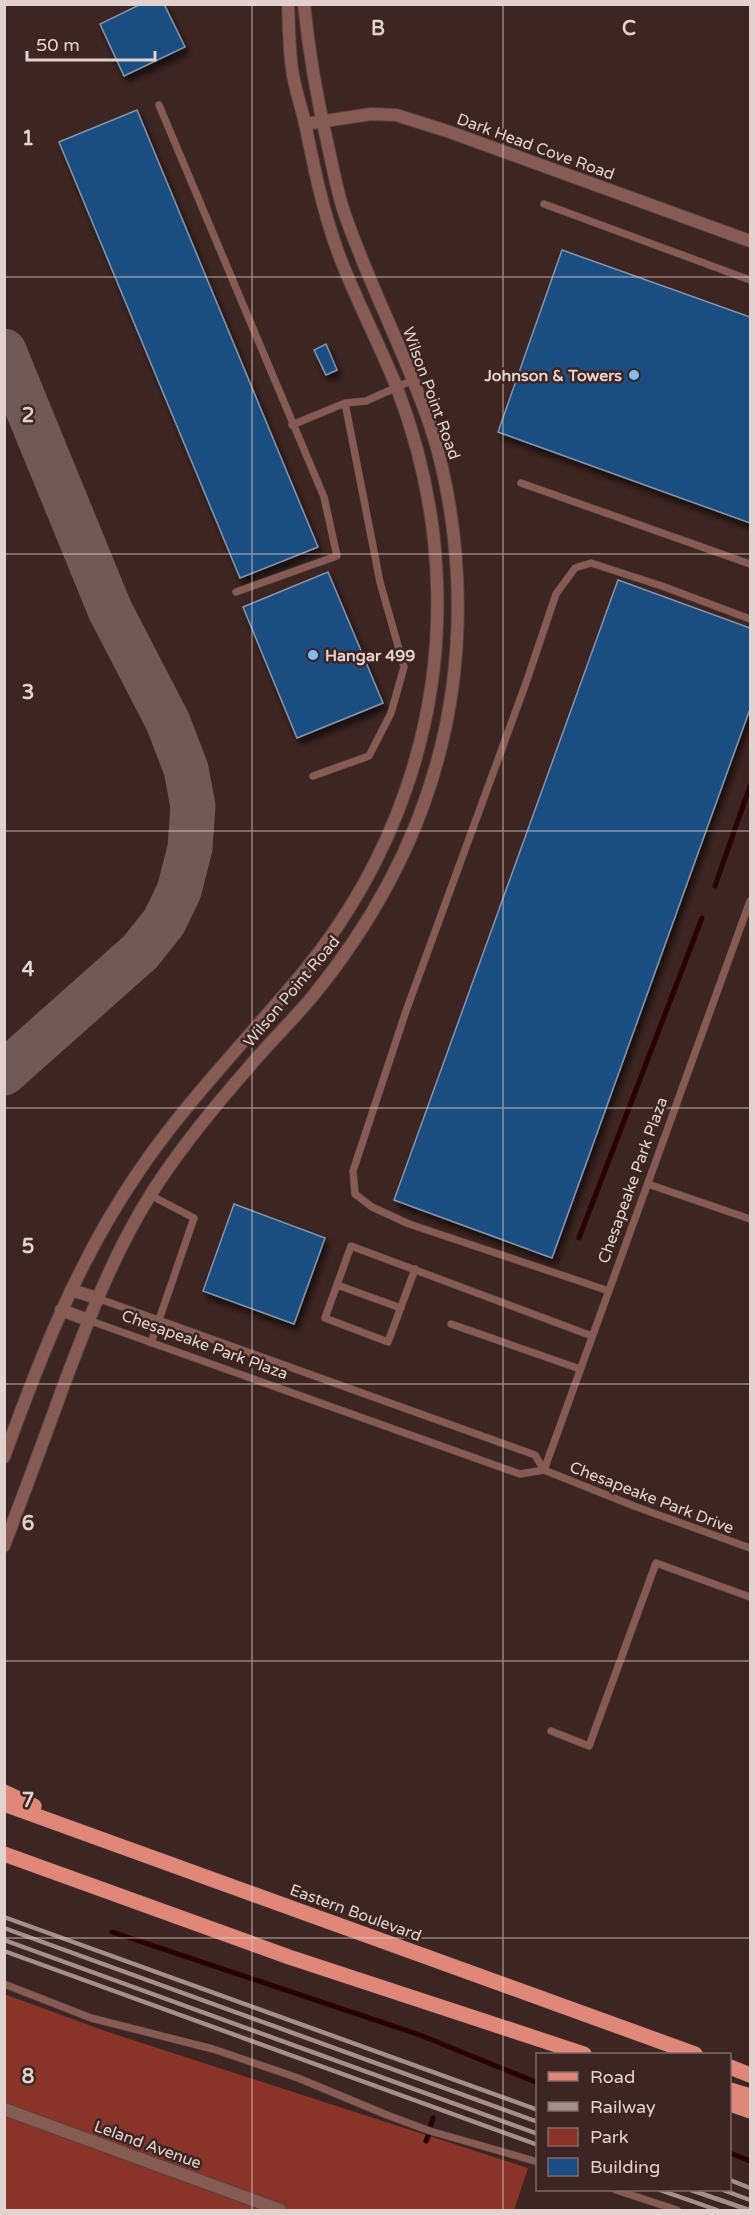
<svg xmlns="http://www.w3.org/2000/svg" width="755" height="2215" viewBox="0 0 755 2215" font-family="'Varela Round',sans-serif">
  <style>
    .green { fill: #8a3429 }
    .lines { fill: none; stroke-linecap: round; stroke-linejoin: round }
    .stream { stroke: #2a0000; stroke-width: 5 }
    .taxiway { stroke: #6f5a58; stroke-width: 45 }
    .building { fill: #1a4d81; stroke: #8494a8; stroke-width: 1.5; filter: url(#shadow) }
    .service-casing { stroke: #56413e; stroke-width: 8 }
    .minor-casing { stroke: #56413e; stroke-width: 14 }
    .tertiary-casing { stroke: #56413e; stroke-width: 14 }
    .primary-casing { stroke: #56413e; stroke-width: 16 }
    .service { stroke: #865b54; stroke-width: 7 }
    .minor { stroke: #865b54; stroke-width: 12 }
    .tertiary { stroke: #865b54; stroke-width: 12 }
    .primary { stroke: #df887a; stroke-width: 15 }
    .rail { stroke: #a2908d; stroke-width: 4.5 }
    .grid { fill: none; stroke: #e1d2cf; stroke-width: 1.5; stroke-opacity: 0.55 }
    .poi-dot { fill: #84bcfb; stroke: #3c2522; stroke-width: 2 }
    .labels { text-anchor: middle; stroke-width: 5; stroke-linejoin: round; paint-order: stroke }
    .street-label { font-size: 16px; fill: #e1d2cf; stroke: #3c2522 }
    .poi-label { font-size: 16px; font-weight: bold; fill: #e1d2cf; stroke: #3c2522; text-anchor: end }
    .grid-label { font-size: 20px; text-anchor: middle; font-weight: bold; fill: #e1d2cf; stroke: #3c2522; stroke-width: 5; stroke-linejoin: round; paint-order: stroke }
  </style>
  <defs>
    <filter id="shadow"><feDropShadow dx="3.5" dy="6" stdDeviation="3" flood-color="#0009"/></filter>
  </defs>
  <rect width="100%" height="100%" fill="#3c2522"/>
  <path class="green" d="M 4,1994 L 108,2032 L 528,2168 L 514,2210 L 5,2210 Z"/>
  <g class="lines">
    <path class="stream" d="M 715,886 L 750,786
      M 579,1238 L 702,918
      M 112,1932 L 420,2035 L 538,2083
      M 430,2128 L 433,2118
      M 426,2141 L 429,2134
      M 730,2153 L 750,2161"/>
    <path class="taxiway" d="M 4,351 L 110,610 L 168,722 L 186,769 L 193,806 L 190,848 L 179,891 L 164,922 L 140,952 L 4,1073"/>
  </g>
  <path class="building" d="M 141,4 L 164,4 L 185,47 L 124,76 L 100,24 Z
    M 137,110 L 318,547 L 240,578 L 59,142 Z
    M 562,250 L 750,317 L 750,523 L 498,432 Z
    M 326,344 L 337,370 L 326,375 L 314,350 Z
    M 328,572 L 383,703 L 297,738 L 243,607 Z
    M 618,580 L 750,628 L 750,709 L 552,1258 L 394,1200 Z
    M 234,1204 L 325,1238 L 294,1324 L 203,1291 Z"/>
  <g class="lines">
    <g class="service-casing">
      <path id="service" d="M 159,105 L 324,497 L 337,556 L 236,592
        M 544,204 L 750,280
        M 292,425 L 345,403 L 366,401 L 413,380
        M 521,483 L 750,564
        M 313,776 L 369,756 L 391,713 L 404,667 L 380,582 L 345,403
        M 648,1184 L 750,1219
        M 150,1195 L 194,1218 L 151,1343
        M 415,1269 L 388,1342 L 325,1318 L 351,1246 L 592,1336
        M 337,1285 L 401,1308
        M 609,1291 L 409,1224 L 372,1207 L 355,1194 L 353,1171 L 406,1011 L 526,683 L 556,594 L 575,568 L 591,563 L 662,586 L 750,619
        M 97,1298 L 535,1455 L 544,1470
        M 88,1320 L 520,1474 L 544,1470 L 634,1506 L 750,1548
        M 451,1324 L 580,1369
        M 544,1470 L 750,901
        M 551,1731 L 589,1746 L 656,1563 L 750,1597
        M 4,1984 L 91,2018 L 213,2049 L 298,2078 L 387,2115 L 430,2131 L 538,2162
        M 616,2190 L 677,2210"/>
    </g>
    <g class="minor-casing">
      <path id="minor" d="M 71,1290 L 97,1298
        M 61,1310 L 88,1320
        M 4,2109 L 280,2210"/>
    </g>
    <g class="tertiary-casing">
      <path id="tertiary" d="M 305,124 L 371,114 L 396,115 L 447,131 L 750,241
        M 4,1457 C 40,1358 77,1262 137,1174 C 186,1101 249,1038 305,970 C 394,861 442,724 437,584 C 435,517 421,451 397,388 C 379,343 356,300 339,255 C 323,212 314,168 305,123 C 301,105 294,87 292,69 C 289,48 289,26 288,4
        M 4,1546 C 24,1493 44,1440 63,1387 C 88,1321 113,1254 151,1194 C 179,1149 214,1107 249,1067 C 269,1043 292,1021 312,997 C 412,875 465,734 457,575 C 454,524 446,473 430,425 C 405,352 369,285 344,212 C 337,191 333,168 328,146 C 317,99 309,53 304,4"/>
    </g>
    <g class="primary-casing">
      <path id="primary" d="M 4,1792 L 34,1806
        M 4,1804 L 695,2054
        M 4,1854 L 289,1957 L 584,2054
        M 730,2067 L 750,2075
        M 730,2090 L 750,2096
        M 730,2104 L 750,2111"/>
    </g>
    <use href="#service" class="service"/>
    <use href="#minor" class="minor"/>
    <use href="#tertiary" class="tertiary"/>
    <use href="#primary" class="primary"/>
    <path class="rail" d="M 4,1917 L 538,2110
      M 4,1928 L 538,2122
      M 4,1940 L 538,2134
      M 4,1951 L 538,2145
      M 730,2180 L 750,2188
      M 660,2190 L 717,2210
      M 691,2190 L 749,2210
      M 723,2190 L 750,2200"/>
  </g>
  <path class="grid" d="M 252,4 L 252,2210M 503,4 L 503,2210M 4,277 L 750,277M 4,554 L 750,554M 4,831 L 750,831M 4,1108 L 750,1108M 4,1384 L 750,1384M 4,1661 L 750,1661M 4,1938 L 750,1938"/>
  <g class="poi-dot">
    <circle cx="634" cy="375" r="6"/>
    <circle cx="313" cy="655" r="6"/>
  </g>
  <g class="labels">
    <g class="street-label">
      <text transform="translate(536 146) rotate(20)" y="6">Dark Head Cove Road</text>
      <text transform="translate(432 393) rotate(70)" y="6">Wilson Point Road</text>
      <text transform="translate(291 991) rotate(-50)" y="6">Wilson Point Road</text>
      <text transform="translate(632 1180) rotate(-70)" y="6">Chesapeake Park Plaza</text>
      <text transform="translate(205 1344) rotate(20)" y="6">Chesapeake Park Plaza</text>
      <text transform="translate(652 1497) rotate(21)" y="6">Chesapeake Park Drive</text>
      <text transform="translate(356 1912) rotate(20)" y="6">Eastern Boulevard</text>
      <text transform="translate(148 2144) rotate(20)" y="6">Leland Avenue</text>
    </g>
    <g class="poi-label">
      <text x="622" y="381">Johnson &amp; Towers</text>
      <text x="325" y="661" text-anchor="start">Hangar 499</text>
    </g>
  </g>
  <g class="grid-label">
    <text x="378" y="35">B</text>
    <text x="629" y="35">C</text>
    <text x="28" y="145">1</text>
    <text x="28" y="422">2</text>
    <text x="28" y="699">3</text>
    <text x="28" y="976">4</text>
    <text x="28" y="1253">5</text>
    <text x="28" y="1530">6</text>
    <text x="28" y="1807">7</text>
    <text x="28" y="2083">8</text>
  </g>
  <rect width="755" height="2215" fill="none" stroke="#e1d2cf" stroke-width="12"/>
  <rect x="536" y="2053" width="195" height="138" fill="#3c2522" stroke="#7e6a67" stroke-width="1.5"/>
  <rect x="548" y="2072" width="30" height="9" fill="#df887a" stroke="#7e6a67" stroke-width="1.5"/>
  <text x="590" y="2083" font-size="18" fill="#e1d2cf">Road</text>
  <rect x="548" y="2102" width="30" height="9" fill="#a2908d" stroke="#7e6a67" stroke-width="1.5"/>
  <text x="590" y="2113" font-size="18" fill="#e1d2cf">Railway</text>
  <rect x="548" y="2128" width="30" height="18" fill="#8a3429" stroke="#7e6a67" stroke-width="1.5"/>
  <text x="590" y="2143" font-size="18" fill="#e1d2cf">Park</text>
  <rect x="548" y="2158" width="30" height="18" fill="#1a4d81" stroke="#7e6a67" stroke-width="1.5"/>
  <text x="590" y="2173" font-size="18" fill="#e1d2cf">Building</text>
  <path d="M27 51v9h128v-9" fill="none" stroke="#e1d2cf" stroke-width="3"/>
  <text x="36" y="51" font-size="18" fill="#e1d2cf" stroke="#3c2522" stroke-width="4.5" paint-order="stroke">50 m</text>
</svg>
